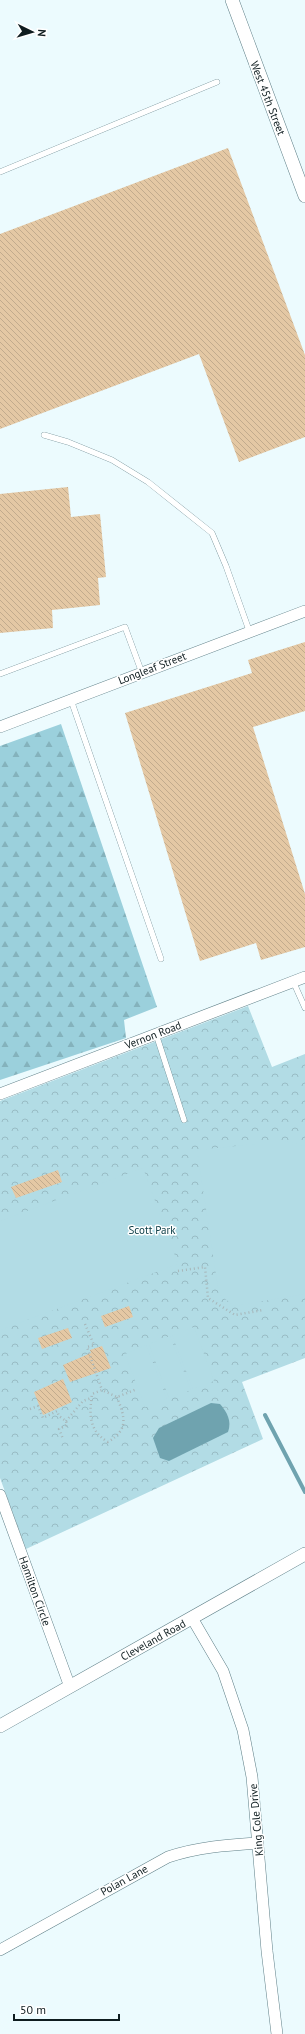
<svg xmlns="http://www.w3.org/2000/svg" width="305" height="2034" viewBox="0 0 305 2034" font-family="'PT Sans',sans-serif">
  <style>
    .forest { fill: url(#forest-firs) }
    .park { fill: url(#park-crowns) }
    .pitch { fill: #b2dce5 }
    .water { fill: #6fa3af }
    .lines { fill: none; stroke-linecap: round; stroke-linejoin: round }
    .stream { stroke: #6fa3af; stroke-width: 4 }
    .building { fill: url(#building-back-hatch) }
    .service-casing { stroke: #5e7f87; stroke-width: 6 }
    .minor-casing { stroke: #5e7f87; stroke-width: 12 }
    .tertiary-casing { stroke: #5e7f87; stroke-width: 14 }
    .path { stroke: #a7b6b9; stroke-width: 2.5; stroke-dasharray: 1 3; stroke-linecap: butt }
    .service { stroke: #fff; stroke-width: 5.5 }
    .minor { stroke: #fff; stroke-width: 11 }
    .tertiary { stroke: #fff; stroke-width: 13 }
    .labels { text-anchor: middle; stroke-width: 3; stroke-linejoin: round; paint-order: stroke }
    .street-label { font-size: 11px; fill: #0e1c1f; stroke: #fff }
    .park-label { font-size: 11px; fill: #0f4049; stroke: #fff }
  </style>
  <defs>
    <pattern id="forest-firs" width="22" height="20" patternUnits="userSpaceOnUse"><rect width="22" height="20" fill="#9bd0dc"/><path d="M5 1l3.5 6h-7zM16 11l3.5 6h-7z" fill="#84b2bc"/></pattern>
    <pattern id="park-crowns" width="20" height="18" patternUnits="userSpaceOnUse"><rect width="20" height="18" fill="#b2dce5"/><path d="M2 6a3 3 0 1 1 6 0M12 15a3 3 0 1 1 6 0" fill="none" stroke="#98bcc4"/></pattern>
    <pattern id="building-back-hatch" width="6" height="6" patternUnits="userSpaceOnUse"><rect width="6" height="6" fill="#e4c8a4"/><path d="M-1 5l2 2M0 0l6 6M5-1l2 2" fill="none" stroke="#c2ab8d"/></pattern>
  </defs>
  <rect width="100%" height="100%" fill="#ecfbfe"/>
  <path class="forest" d="M 61,724 L 157,1007 L 124,1020 L 126,1038 L 0,1080 L 0,746 Z"/>
  <path class="park" d="M 248,1006 L 272,1067 L 305,1054 L 305,1358 L 242,1382 L 263,1439 L 26,1549 L 0,1478 L 0,1101 Z"/>
  <path class="pitch" d="M 284,1141 L 305,1146 L 305,1294 L 234,1306 L 219,1294 L 197,1150 Z
    M 143,1168 L 178,1264 L 0,1330 L 0,1221 Z
    M 194,1327 L 214,1381 L 193,1389 L 172,1335 Z
    M 170,1336 L 191,1390 L 169,1398 L 149,1344 Z
    M 146,1345 L 167,1399 L 145,1407 L 125,1354 Z"/>
  <path class="water" d="M 211,1403 L 220,1404 C 227,1412 232,1421 228,1432 L 169,1461 L 160,1458 L 153,1438 L 159,1428 Z"/>
  <g class="lines">
    <path class="stream" d="M 265,1415 L 305,1492"/>
  </g>
  <path class="building" d="M 228,148 L 305,355 L 305,437 L 239,462 L 199,354 L 0,429 L 0,234 Z
    M 68,487 L 71,517 L 100,514 L 106,577 L 98,578 L 100,605 L 52,610 L 53,628 L 0,633 L 0,494 Z
    M 305,642 L 305,711 L 253,727 L 305,894 L 305,947 L 261,960 L 256,943 L 200,961 L 125,713 L 252,673 L 248,660 Z
    M 58,1170 L 62,1182 L 16,1198 L 11,1187 Z
    M 129,1306 L 133,1317 L 105,1327 L 101,1316 Z
    M 68,1328 L 72,1338 L 42,1349 L 38,1338 Z
    M 102,1346 L 111,1368 L 70,1382 L 63,1365 L 91,1353 L 90,1350 Z
    M 63,1379 L 72,1402 L 43,1415 L 34,1392 Z"/>
  <g class="lines">
    <g class="service-casing">
      <path id="service" d="M 0,172 L 217,82
        M 44,435 L 68,442 L 112,460 L 148,482 L 212,533 L 226,566 L 250,633
        M 0,674 L 125,627 L 142,673
        M 71,700 L 161,959
        M 293,981 L 305,1008
        M 156,1034 L 184,1120"/>
    </g>
    <g class="minor-casing">
      <path id="minor" d="M 0,727 L 305,611
        M 0,1094 L 305,977
        M 0,1495 L 70,1687
        M 192,1618 L 223,1671 L 243,1730 L 252,1777 L 267,1951 L 277,2034
        M 0,1950 L 168,1857 C 198,1847 227,1845 258,1843"/>
    </g>
    <g class="tertiary-casing">
      <path id="tertiary" d="M 232,0 L 305,196
        M 0,1726 L 305,1554"/>
    </g>
    <path class="path" d="M 178,1271 L 205,1267 L 208,1298 L 235,1315 L 263,1310
      M 85,1324 L 94,1345 L 87,1347 L 102,1390
      M 117,1397 C 125,1418 129,1429 108,1442 C 89,1431 89,1415 92,1394 L 102,1390 L 117,1397 L 137,1389
      M 30,1409 L 38,1406 L 43,1418 L 57,1411 L 59,1416 L 66,1421 L 67,1425 L 59,1429 L 63,1439
      M 66,1421 L 83,1401 L 91,1398"/>
    <use href="#service" class="service"/>
    <use href="#minor" class="minor"/>
    <use href="#tertiary" class="tertiary"/>
  </g>
  <g class="labels">
    <g class="street-label">
      <text transform="translate(268 98) rotate(69)" y="4">West 45th Street</text>
      <text transform="translate(152 668) rotate(-21)" y="4">Longleaf Street</text>
      <text transform="translate(153 1035) rotate(-21)" y="4">Vernon Road</text>
      <text transform="translate(35 1591) rotate(70)" y="4">Hamilton Circle</text>
      <text transform="translate(153 1640) rotate(-29)" y="4">Cleveland Road</text>
      <text transform="translate(256 1820) rotate(-95)" y="4">King Cole Drive</text>
      <text transform="translate(124 1880) rotate(-29)" y="4">Polan Lane</text>
    </g>
    <g class="park-label">
      <text x="152" y="1234">Scott Park</text>
    </g>
  </g>
  <g transform="translate(32 32) rotate(95)" stroke="#ffffff" stroke-width="3" paint-order="stroke">
  <path d="M0-3L7 15L0 10L-7 15Z" fill="#0e1c1f"/>
  <text y="-6" font-size="11" font-weight="bold" text-anchor="middle" fill="#0e1c1f">N</text>
  </g>
  <path d="M14 2014v6h105v-6" fill="none" stroke="#0e1c1f" stroke-width="2"/>
  <text x="20" y="2014" font-size="12" fill="#0e1c1f" stroke="#ffffff" stroke-width="3" paint-order="stroke">50 m</text>
</svg>
